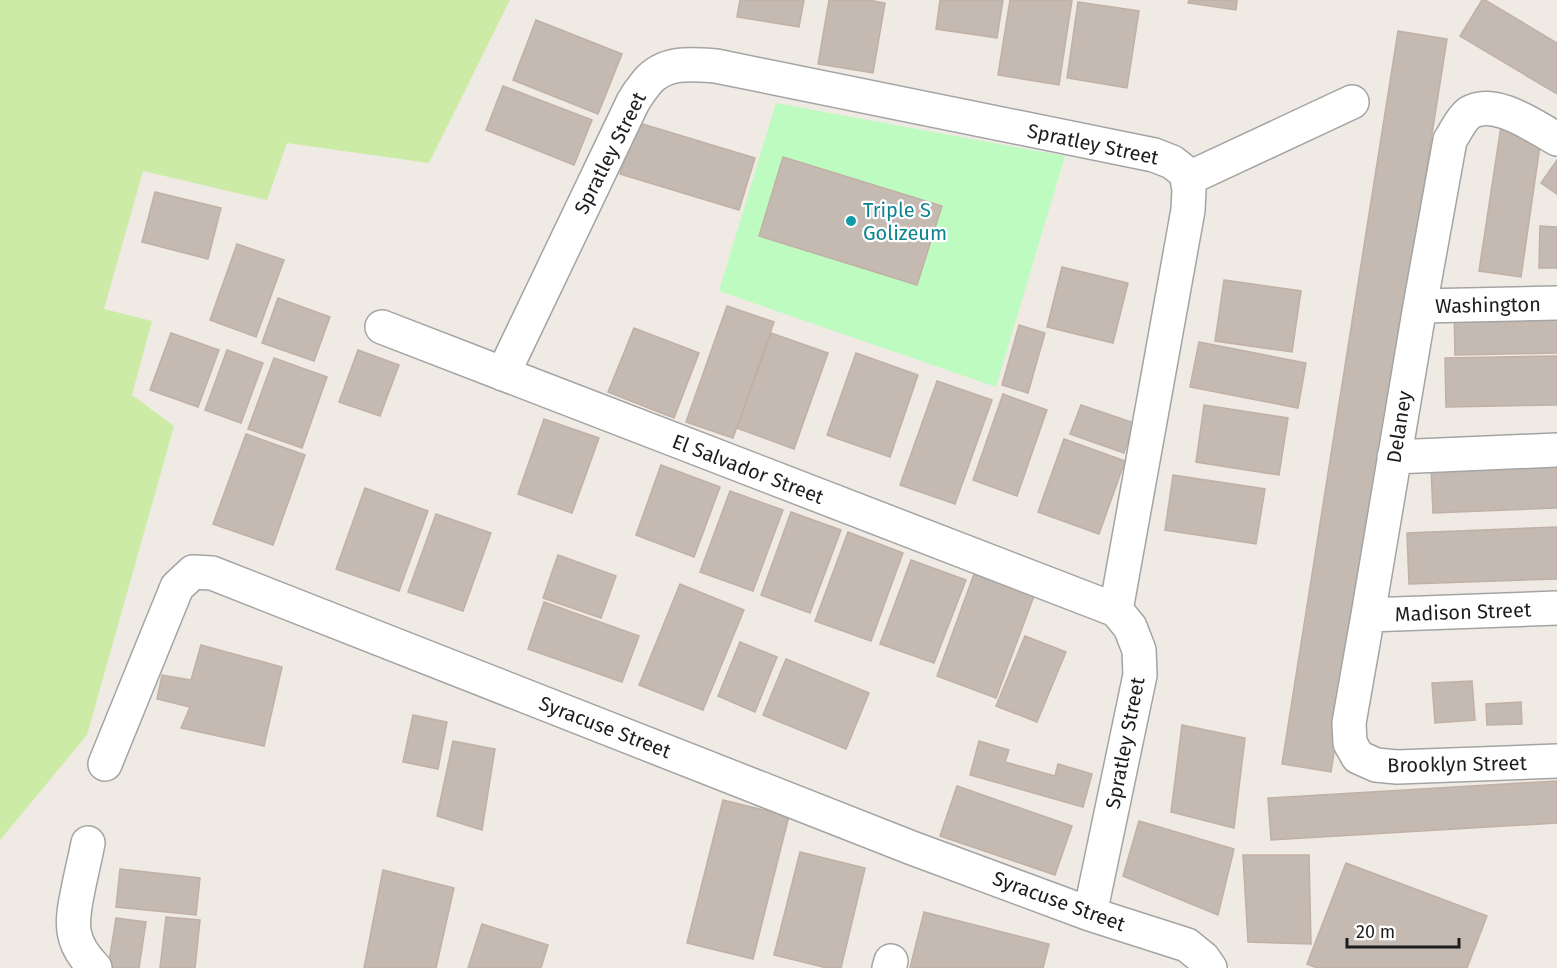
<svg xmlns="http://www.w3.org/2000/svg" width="1557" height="968" viewBox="0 0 1557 968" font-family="'Fira Sans',sans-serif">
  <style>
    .grass { fill: #cbeba7 }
    .park { fill: #befbc1 }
    .building { fill: #c4bab2; stroke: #c1b0a5; stroke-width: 1.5 }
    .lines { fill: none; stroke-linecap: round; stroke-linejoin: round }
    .minor-casing { stroke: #a4a4a4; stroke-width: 36 }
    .minor { stroke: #fff; stroke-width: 33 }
    .culture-dot { fill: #0f9aa8; stroke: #fff; stroke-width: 2 }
    .labels { text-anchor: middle; stroke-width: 4.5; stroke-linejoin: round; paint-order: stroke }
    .street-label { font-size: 20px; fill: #1d1d1d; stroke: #fff }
    .culture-label { font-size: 20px; fill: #0d838f; stroke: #fff; text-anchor: start }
  </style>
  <rect width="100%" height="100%" fill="#efeae3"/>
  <path class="grass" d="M 0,0 L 510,0 L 429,163 L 287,143 L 267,200 L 143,171 L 104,309 L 152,321 L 132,395 L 174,426 L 87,735 L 0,840 Z"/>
  <path class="park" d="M 776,103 L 1065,156 L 996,387 L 719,291 Z"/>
  <path class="building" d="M 740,0 L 804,0 L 799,27 L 737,17 Z
    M 829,0 L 868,0 L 885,3 L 873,73 L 818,64 Z
    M 940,0 L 1003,0 L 997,38 L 936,29 Z
    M 1010,0 L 1072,0 L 1059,85 L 998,75 Z
    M 1189,0 L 1237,0 L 1236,10 L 1188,3 Z
    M 1482,0 L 1485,0 L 1557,43 L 1557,94 L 1460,36 Z
    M 1078,2 L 1139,11 L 1127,88 L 1067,78 Z
    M 536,20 L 622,54 L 598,114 L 513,80 Z
    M 1398,31 L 1447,39 L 1331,772 L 1282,764 Z
    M 503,86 L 592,120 L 574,165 L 486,130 Z
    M 636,122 L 755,158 L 739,210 L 620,174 Z
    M 1501,126 L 1542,132 L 1521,277 L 1479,271 Z
    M 783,157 L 942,206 L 917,285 L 759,236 Z
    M 1557,160 L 1557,194 L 1541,183 Z
    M 155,192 L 221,208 L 208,259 L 142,242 Z
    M 1540,226 L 1557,227 L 1557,268 L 1539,268 Z
    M 237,244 L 284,260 L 256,337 L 210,320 Z
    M 1062,267 L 1128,283 L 1113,343 L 1047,327 Z
    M 1224,280 L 1301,291 L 1292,352 L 1215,341 Z
    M 278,298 L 330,317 L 314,361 L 262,343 Z
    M 727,306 L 774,322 L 733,438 L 686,422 Z
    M 1557,308 L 1557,353 L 1455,355 L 1454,309 Z
    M 1019,325 L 1045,333 L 1028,393 L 1002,385 Z
    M 634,328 L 699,353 L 674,418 L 608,392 Z
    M 171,333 L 219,350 L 198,407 L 150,390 Z
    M 771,333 L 828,353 L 794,449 L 737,428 Z
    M 1199,342 L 1306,363 L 1298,408 L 1190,387 Z
    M 227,350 L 263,363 L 241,423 L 205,410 Z
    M 358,350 L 399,365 L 380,416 L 339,402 Z
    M 856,353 L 918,375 L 890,457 L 827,435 Z
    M 1557,356 L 1557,405 L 1446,407 L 1445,358 Z
    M 274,358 L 327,377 L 302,448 L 248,429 Z
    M 937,381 L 992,400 L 955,504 L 900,485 Z
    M 1003,394 L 1047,410 L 1017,496 L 973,480 Z
    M 1081,405 L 1134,423 L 1124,453 L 1070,434 Z
    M 1204,405 L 1288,418 L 1279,475 L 1196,462 Z
    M 544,419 L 599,438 L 572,513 L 518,494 Z
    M 246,434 L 305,455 L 273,545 L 213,524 Z
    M 1064,439 L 1125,461 L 1099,534 L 1038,512 Z
    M 1557,463 L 1557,508 L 1433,513 L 1431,467 Z
    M 661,465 L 720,487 L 694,557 L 636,535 Z
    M 1173,475 L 1265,489 L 1256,544 L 1165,530 Z
    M 365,488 L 428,511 L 399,591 L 336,569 Z
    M 730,491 L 783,510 L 753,591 L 700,572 Z
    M 791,512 L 841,530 L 810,613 L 761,595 Z
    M 436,514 L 491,533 L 463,611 L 408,592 Z
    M 1557,527 L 1557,579 L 1409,584 L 1407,533 Z
    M 848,532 L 903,553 L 871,641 L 815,621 Z
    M 558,555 L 616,576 L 601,618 L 543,598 Z
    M 911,560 L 966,580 L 934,663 L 880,644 Z
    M 974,574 L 1034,596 L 996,698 L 937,676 Z
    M 680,584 L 744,610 L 703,710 L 639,685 Z
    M 544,602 L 639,636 L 622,682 L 528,649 Z
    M 1025,636 L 1066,652 L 1037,722 L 996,706 Z
    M 740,642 L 777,657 L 755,712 L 718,696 Z
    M 201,645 L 282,667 L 264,746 L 181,728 L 190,707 L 157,699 L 162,675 L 191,680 Z
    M 786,659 L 869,693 L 846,749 L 763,715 Z
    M 1472,681 L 1475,720 L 1435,723 L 1432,683 Z
    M 1521,702 L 1522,724 L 1487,725 L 1486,704 Z
    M 413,715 L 447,722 L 438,769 L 403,762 Z
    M 1182,725 L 1245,738 L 1234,828 L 1171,812 Z
    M 453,741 L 495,749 L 482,830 L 437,816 Z
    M 979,741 L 1009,750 L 1005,762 L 1055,776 L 1058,764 L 1092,774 L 1083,807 L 970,775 Z
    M 1557,781 L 1557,823 L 1271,840 L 1268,798 Z
    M 957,786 L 1072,826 L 1055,875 L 940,836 Z
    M 723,800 L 789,816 L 753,959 L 687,943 Z
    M 1139,821 L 1234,849 L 1218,915 L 1123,876 Z
    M 800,852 L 865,868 L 841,968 L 827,968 L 774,955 Z
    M 1243,855 L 1309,855 L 1311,944 L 1248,942 Z
    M 1346,863 L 1487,916 L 1467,968 L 1317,968 L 1307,964 Z
    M 120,869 L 200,878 L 196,915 L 116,907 Z
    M 383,870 L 454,888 L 436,968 L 364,968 Z
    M 924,912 L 1049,944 L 1043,968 L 910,968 Z
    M 166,917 L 200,920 L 195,968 L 160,968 Z
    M 116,918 L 146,922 L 139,968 L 108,968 Z
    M 482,924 L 548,945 L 541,968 L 468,968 Z"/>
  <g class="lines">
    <g class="minor-casing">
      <path id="minor" d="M 1557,139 C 1535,127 1494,97 1469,113 C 1461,119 1456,131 1450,140 L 1420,306 L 1368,615 L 1349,723 L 1350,743 L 1358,757 L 1376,765 L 1397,767 L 1557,761
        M 1187,179 L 1352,102
        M 1420,306 L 1557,303
        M 382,327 L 1116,610
        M 503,374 L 633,102 C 637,95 642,88 647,82 C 665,61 691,64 716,66 L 1154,155 L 1172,162 L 1186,173 L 1189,190 L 1188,210 L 1116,610 L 1130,627 L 1139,650 L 1140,675 L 1090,914
        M 1394,457 L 1557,450
        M 1368,615 L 1557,608
        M 105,764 L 177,587 L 193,572 L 212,573 L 912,848 L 1090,914 L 1187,945 L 1203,958 L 1210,968
        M 88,843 C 85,859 81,874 78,890 C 71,923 69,942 95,968
        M 889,968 L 891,961"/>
    </g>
    <use href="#minor" class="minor"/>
  </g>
  <circle class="culture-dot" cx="851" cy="221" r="6"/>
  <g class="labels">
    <g class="street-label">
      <text transform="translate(1093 144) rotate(12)" y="7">Spratley Street</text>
      <text transform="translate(610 153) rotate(-63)" y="7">Spratley Street</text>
      <text transform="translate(1488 305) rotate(-1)" y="7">Washington</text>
      <text transform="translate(1399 427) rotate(-81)" y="7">Delaney</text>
      <text transform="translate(748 469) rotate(21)" y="7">El Salvador Street</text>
      <text transform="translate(1463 612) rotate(-2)" y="7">Madison Street</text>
      <text transform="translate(605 727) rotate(21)" y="7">Syracuse Street</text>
      <text transform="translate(1125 743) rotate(-79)" y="7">Spratley Street</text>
      <text transform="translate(1457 764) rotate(-1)" y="7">Brooklyn Street</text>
      <text transform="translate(1059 901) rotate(20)" y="7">Syracuse Street</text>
    </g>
    <g class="culture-label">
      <text x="863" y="217">Triple S<tspan x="863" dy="23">Golizeum</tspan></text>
    </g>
  </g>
  <path d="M1347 938v9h112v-9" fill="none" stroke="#1d1d1d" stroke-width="3"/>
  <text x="1356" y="938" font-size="18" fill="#1d1d1d" stroke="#ffffff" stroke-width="4.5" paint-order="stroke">20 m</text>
</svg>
